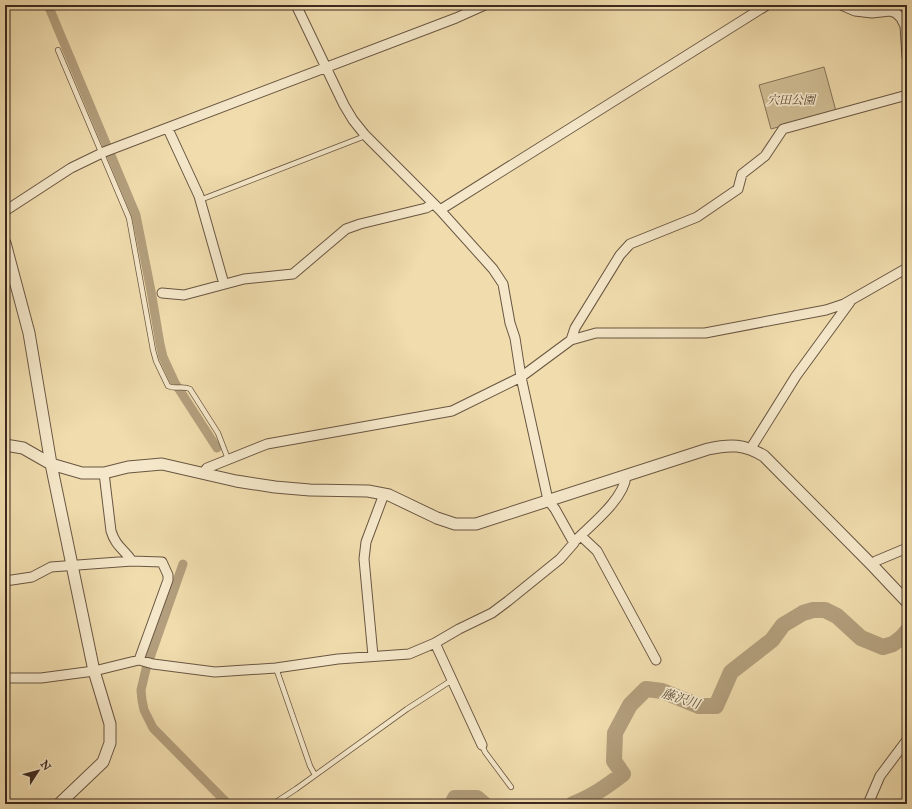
<svg xmlns="http://www.w3.org/2000/svg" width="912" height="809" viewBox="0 0 912 809" font-family="'IM FELL Great Primer','Noto Serif JP',serif">
  <style>
    .green { fill: #d1be95; stroke: #86745a }
    .lines { fill: none; stroke-linecap: round; stroke-linejoin: round }
    .canal { stroke: #b39f7d; stroke-width: 9 }
    .river { stroke: #b39f7d; stroke-width: 16 }
    .service-casing { stroke: #695642; stroke-width: 6 }
    .minor-casing { stroke: #695642; stroke-width: 11 }
    .tertiary-casing { stroke: #695642; stroke-width: 13 }
    .service { stroke: #f5e8ca; stroke-width: 4.5 }
    .minor { stroke: #f5e8ca; stroke-width: 9 }
    .tertiary { stroke: #f5e8ca; stroke-width: 11 }
    .labels { text-anchor: middle; stroke-width: 3.5; stroke-linejoin: round; paint-order: stroke }
    .park-label { font-size: 12px; font-style: italic; fill: #5a4737; stroke: #f5e8ca }
    .water-label { font-size: 13px; font-style: italic; fill: #604c3b; stroke: #f5e8ca }
  </style>
  <rect width="100%" height="100%" fill="#f0dcad"/>
  <filter id="stains"><feTurbulence type="fractalNoise" baseFrequency=".005" numOctaves="4"/><feColorMatrix values="0 0 0 0 .2 0 0 0 0 .09 0 0 0 0 .02 0 0 0 .5 -.17"/></filter>
  <radialGradient id="worn" r=".72"><stop offset=".6" stop-color="#630" stop-opacity="0"/><stop offset="1" stop-color="#630" stop-opacity=".3"/></radialGradient>
  <path class="green" d="M 824,67 L 836,111 L 771,129 L 759,85 Z"/>
  <g class="lines">
    <path class="canal" d="M 48,5 L 136,215 L 151,291 L 160,344 L 163,357 L 175,383 L 217,448
      M 183,564 L 146,669 L 141,690 L 142,700 L 144,710 L 153,728 L 228,804"/>
    <path class="river" d="M 452,804 L 455,798 L 477,798 L 484,804
      M 573,804 C 592,797 607,786 623,774 L 614,761 L 615,733 L 630,705 L 646,689 L 662,691 L 699,706 L 716,706 L 731,672 L 772,640 L 783,625 L 803,613 L 813,610 L 825,610 L 837,616 L 861,638 L 883,647 L 893,644 L 902,637 L 907,631"/>
    <g class="service-casing">
      <path id="service" d="M 58,50 L 129,218 L 153,350 L 156,361 L 168,386 C 175,390 183,385 190,389 L 218,433 L 228,459
        M 200,200 L 360,138 L 365,135
        M 276,668 L 310,766 L 315,775
        M 482,745 L 485,752 L 511,787
        M 273,804 L 296,789 L 407,709 L 452,680"/>
    </g>
    <g class="minor-casing">
      <path id="minor" d="M 841,5 L 855,11 L 872,13 L 890,11 L 896,13 L 901,18 L 905,26 L 907,57
        M 168,129 L 199,196 L 224,284
        M 440,210 L 767,5
        M 5,211 L 71,168 L 104,152 L 456,18 L 485,5
        M 162,293 L 184,295 L 244,279 L 293,274 L 346,229 L 360,224 L 426,208 L 433,204
        M 571,340 L 575,328 L 620,255 L 630,244 L 697,217 L 738,189 L 742,174 L 765,156 L 783,129 L 907,95
        M 751,448 L 796,376 L 850,302
        M 104,473 L 111,531 C 116,547 124,549 132,561
        M 203,473 L 207,468 L 267,444 L 452,411 L 521,377 L 571,340 L 596,333 L 705,333 L 826,310 L 844,304 L 907,268
        M 581,536 L 597,551 L 656,660
        M 576,540 C 592,524 624,499 626,476
        M 873,566 L 876,561 L 907,548
        M 5,581 L 32,577 L 51,567 L 132,561 L 162,562 L 168,575 L 168,580 L 139,660
        M 435,643 L 482,745
        M 373,656 L 364,559 L 366,542 L 384,494
        M 5,678 L 41,678 L 94,671 L 139,660 L 153,664 L 215,672 L 276,668 L 338,659 L 409,654 L 435,643 L 459,629 L 492,613 L 508,601 L 560,559 L 574,543 L 555,509 L 548,500 L 521,377 L 515,338 L 510,323 L 503,284 L 493,269 L 440,210 L 365,135 L 353,120 L 344,105 L 296,5
        M 868,804 L 880,776 L 907,740"/>
    </g>
    <g class="tertiary-casing">
      <path id="tertiary" d="M 5,243 L 29,333 L 51,464 L 94,671 L 110,724 L 110,743 L 103,762 L 59,804
        M 5,445 L 23,448 L 51,464 L 82,473 L 104,473 L 128,467 L 162,464 L 236,481 L 275,487 L 310,490 L 368,491 L 389,495 L 437,518 L 455,524 L 476,524 L 708,449 C 730,444 744,444 764,456 L 873,566 L 907,602"/>
    </g>
    <use href="#service" class="service"/>
    <use href="#minor" class="minor"/>
    <use href="#tertiary" class="tertiary"/>
  </g>
  <g class="labels">
    <g class="park-label">
      <text x="791" y="104">穴田公園</text>
    </g>
    <g class="water-label">
      <text transform="translate(681 698) rotate(18)" y="5">藤沢川</text>
    </g>
  </g>
  <rect width="912" height="809" fill="none" stroke="#f0dcad" stroke-width="20"/>
  <rect x="6" y="6" width="900" height="797" fill="none" stroke="#3c291f" stroke-width="2"/>
  <rect x="10" y="10" width="892" height="789" fill="none" stroke="#3c291f"/>
  <g transform="translate(38 771) rotate(54)" stroke="#f5e8ca" stroke-width="3" paint-order="stroke">
  <path d="M0-3L7 15L0 10L-7 15Z" fill="#3c291f"/>
  <text y="-6" font-size="11" font-weight="bold" text-anchor="middle" fill="#3c291f">N</text>
  </g>
  <rect width="100%" height="100%" filter="url(#stains)"/>
  <rect width="100%" height="100%" fill="url(#worn)"/>
</svg>
